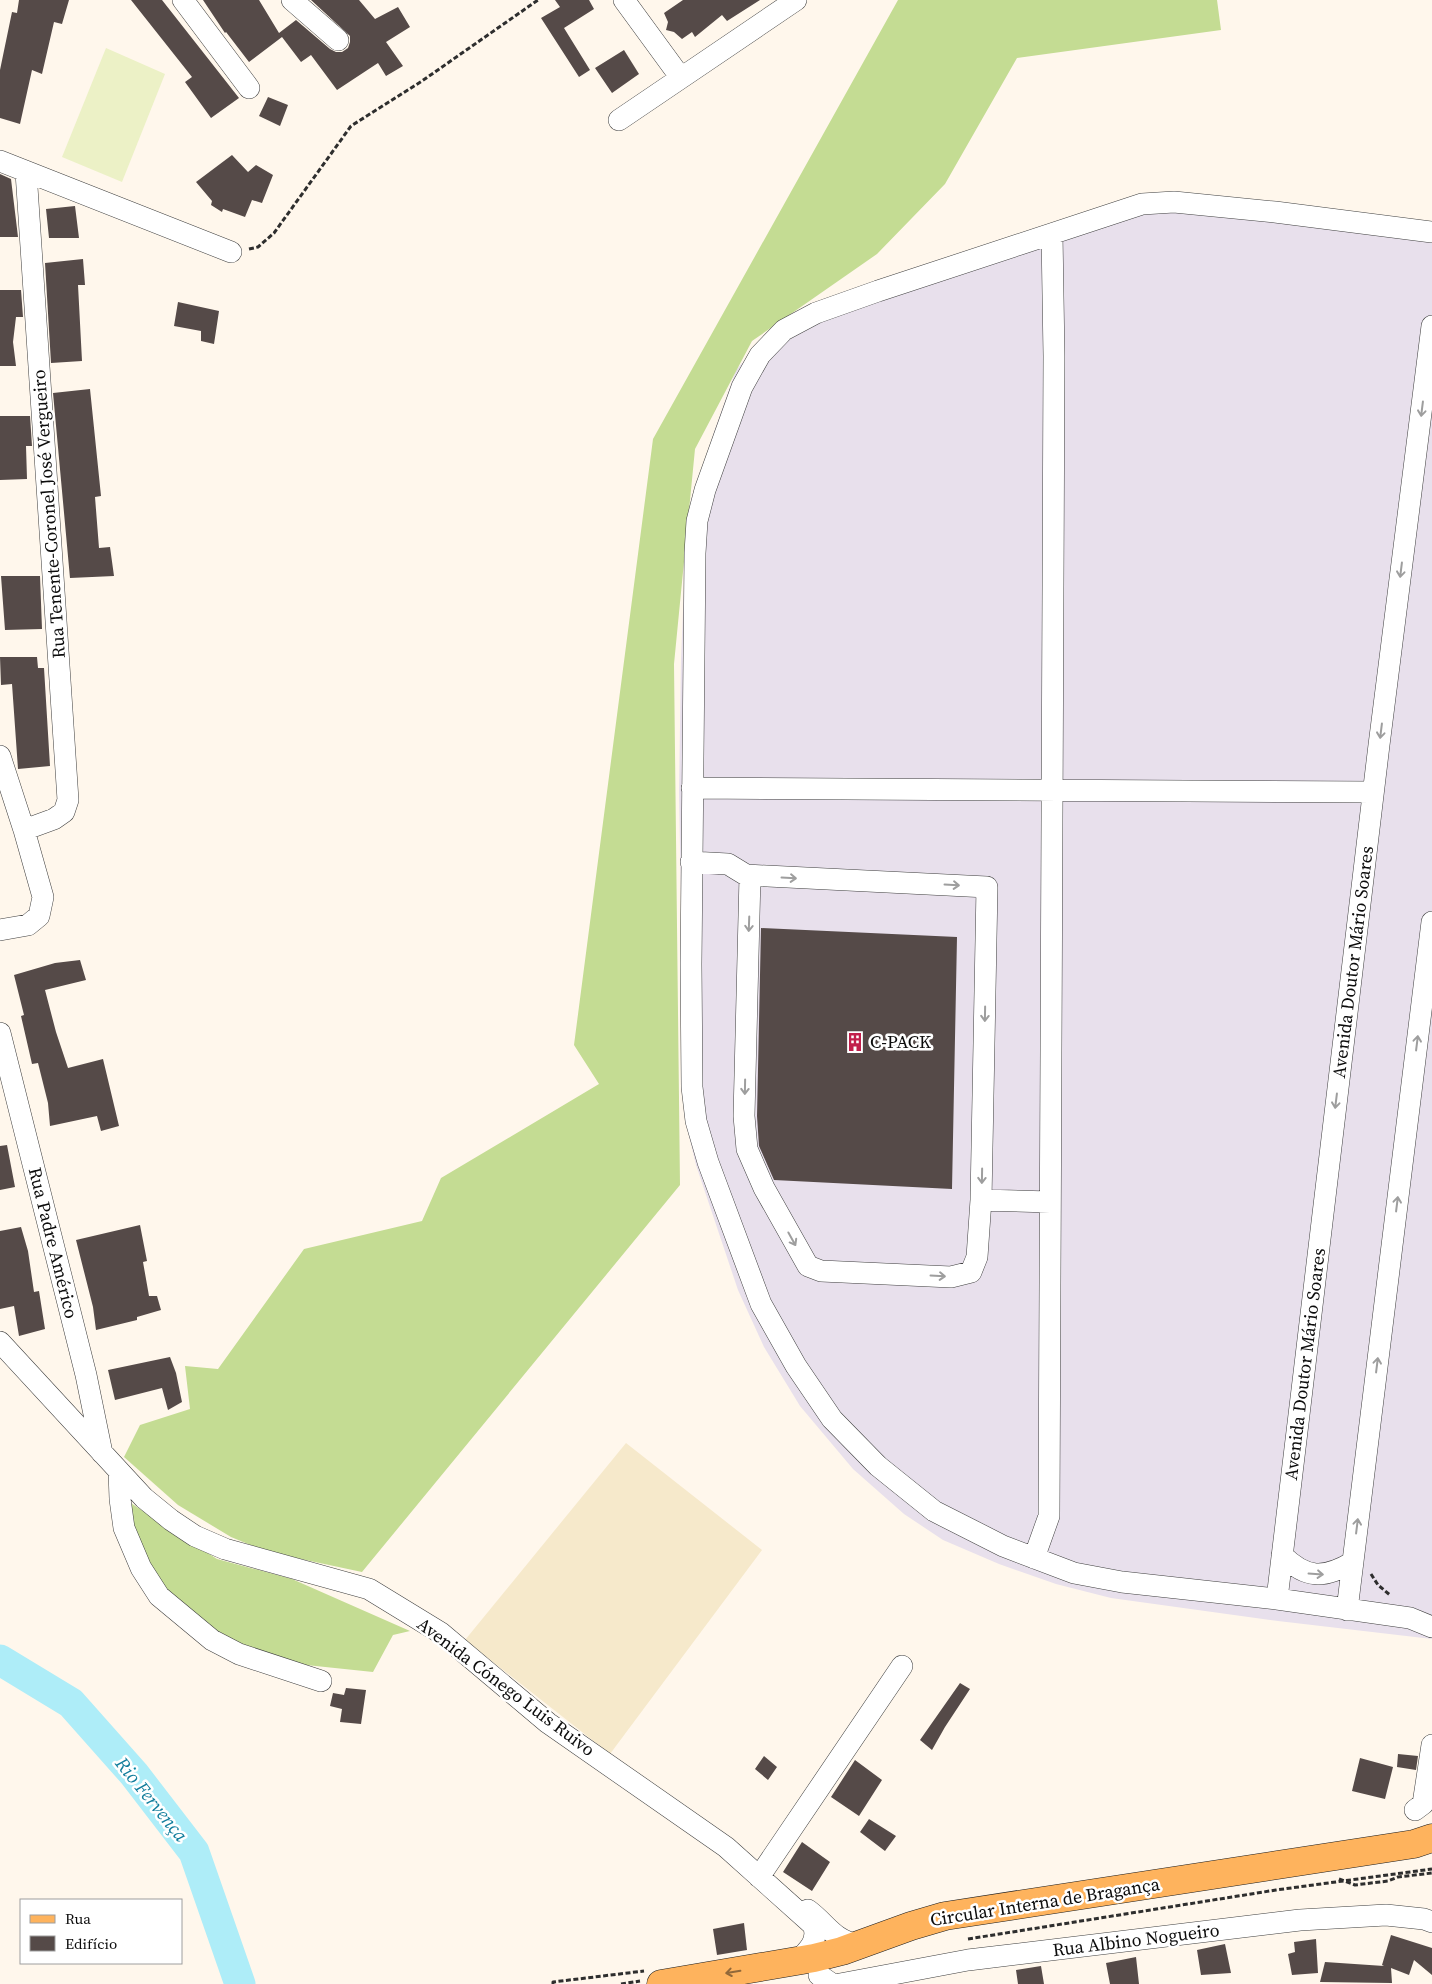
<svg xmlns="http://www.w3.org/2000/svg" width="1432" height="1984" viewBox="0 0 1432 1984" font-family="'Source Serif 4',serif">
  <style>
    .industrial { fill: #e8e0ec }
    .farmland { fill: #f6e9cb }
    .forest { fill: #c4dc93 }
    .pitch { fill: #ecf1c6 }
    .lines { fill: none; stroke-linecap: round; stroke-linejoin: round }
    .river { stroke: #aeedf8; stroke-width: 31 }
    .building { fill: #554a48 }
    .minor-casing { stroke: #3f3f3f; stroke-width: 22 }
    .major-casing { stroke: #1d1d1d; stroke-width: 29 }
    .path { stroke: #2e2e2e; stroke-width: 3; stroke-dasharray: 5 2.5; stroke-linecap: butt }
    .minor { stroke: #fff; stroke-width: 21 }
    .major { stroke: #feb35d; stroke-width: 28 }
    .oneway { stroke: #9e9e9e }
    .oneway2 { stroke: #916839 }
    .labels { text-anchor: middle; stroke-width: 5; stroke-linejoin: round; paint-order: stroke }
    .street-label { font-size: 18px; fill: #0c0c0c; stroke: #fff }
    .poi-label { font-size: 18px; fill: #0c0c0c; stroke: #fff; text-anchor: start }
    .water-label { font-size: 19px; font-style: italic; fill: #117d9c; stroke: #fff }
  </style>
  <rect width="100%" height="100%" fill="#fff7ec"/>
  <path class="industrial" d="M 1142,196 L 1432,223 L 1432,1639 L 1278,1621 L 1111,1598 L 1056,1584 L 999,1564 L 943,1540 L 904,1514 L 853,1469 L 800,1406 L 764,1347 L 738,1290 L 696,1165 L 685,1119 L 679,793 L 681,659 L 686,542 L 694,496 L 714,432 L 736,370 L 759,344 Z"/>
  <path class="farmland" d="M 626,1443 L 762,1550 L 610,1754 L 465,1640 Z"/>
  <path class="forest" d="M 898,0 L 1217,0 L 1221,30 L 1017,58 L 945,184 L 877,254 L 752,341 L 695,449 L 674,664 L 680,1185 L 362,1572 L 268,1552 L 231,1537 L 178,1505 L 124,1457 L 140,1425 L 190,1409 L 185,1366 L 218,1369 L 304,1249 L 422,1221 L 441,1178 L 599,1084 L 574,1045 L 653,439 Z
    M 123,1498 L 217,1559 L 292,1579 L 410,1631 L 393,1635 L 373,1672 L 268,1661 L 195,1621 L 140,1558 Z"/>
  <path class="pitch" d="M 106,48 L 165,74 L 122,182 L 62,157 Z"/>
  <g class="lines">
    <path class="river" d="M 0,1660 L 71,1703 L 134,1774 L 194,1852 L 240,1984"/>
  </g>
  <path class="building" d="M 19,0 L 69,0 L 62,24 L 54,22 L 42,74 L 32,70 L 20,124 L 0,118 L 0,70 L 12,12 L 17,13 Z
    M 131,0 L 162,0 L 239,98 L 211,118 L 185,82 L 192,77 Z
    M 203,0 L 259,0 L 279,33 L 296,20 L 330,49 L 336,52 L 342,52 L 348,48 L 350,42 L 350,36 L 311,0 L 359,0 L 375,19 L 398,7 L 410,27 L 386,42 L 403,66 L 386,76 L 378,63 L 337,90 L 311,55 L 301,62 L 282,37 L 249,62 L 226,32 L 225,33 Z
    M 555,0 L 589,0 L 594,9 L 564,28 L 590,70 L 579,77 L 541,18 L 560,7 Z
    M 683,0 L 760,0 L 727,21 L 722,15 L 695,37 L 692,32 L 682,39 L 674,32 L 666,30 L 668,22 L 664,13 Z
    M 624,50 L 639,74 L 612,93 L 595,68 Z
    M 268,97 L 288,105 L 280,126 L 259,116 Z
    M 232,155 L 248,172 L 256,165 L 273,175 L 262,203 L 252,200 L 245,217 L 223,209 L 222,212 L 211,205 L 212,201 L 196,182 Z
    M 0,174 L 11,179 L 18,237 L 0,237 Z
    M 75,206 L 79,238 L 49,238 L 46,209 Z
    M 83,259 L 85,285 L 78,285 L 82,361 L 51,363 L 45,263 Z
    M 0,290 L 21,290 L 23,317 L 16,317 L 13,342 L 16,366 L 0,366 Z
    M 178,302 L 219,311 L 214,344 L 201,341 L 201,331 L 174,326 Z
    M 90,389 L 101,496 L 95,497 L 99,548 L 110,547 L 114,576 L 70,578 L 53,393 Z
    M 0,416 L 30,416 L 32,446 L 26,446 L 27,479 L 0,480 Z
    M 1,576 L 40,576 L 42,629 L 5,630 Z
    M 0,657 L 37,657 L 38,668 L 44,668 L 50,766 L 18,769 L 12,684 L 1,685 Z
    M 761,928 L 957,937 L 952,1189 L 774,1180 L 759,1146 L 757,1116 Z
    M 80,960 L 86,980 L 45,990 L 56,1032 L 68,1068 L 103,1059 L 119,1126 L 101,1131 L 97,1116 L 50,1126 L 48,1103 L 38,1063 L 32,1064 L 21,1016 L 24,1015 L 14,975 L 55,963 Z
    M 7,1145 L 15,1187 L 0,1190 L 0,1146 Z
    M 140,1225 L 147,1261 L 143,1262 L 149,1296 L 157,1296 L 161,1310 L 137,1317 L 137,1320 L 96,1330 L 93,1307 L 76,1240 Z
    M 21,1227 L 28,1251 L 34,1292 L 39,1291 L 45,1329 L 19,1336 L 14,1306 L 0,1309 L 0,1231 Z
    M 170,1357 L 176,1373 L 182,1402 L 168,1410 L 162,1388 L 115,1400 L 108,1370 Z
    M 960,1683 L 970,1689 L 945,1727 L 932,1750 L 920,1740 Z
    M 346,1688 L 366,1690 L 361,1724 L 340,1722 L 342,1709 L 330,1706 L 333,1693 L 344,1695 Z
    M 1398,1754 L 1418,1756 L 1416,1770 L 1397,1767 Z
    M 764,1756 L 777,1767 L 768,1780 L 755,1769 Z
    M 1360,1758 L 1393,1767 L 1385,1799 L 1352,1791 Z
    M 855,1760 L 882,1780 L 859,1816 L 831,1797 Z
    M 869,1819 L 896,1836 L 885,1851 L 860,1832 Z
    M 802,1842 L 830,1862 L 812,1891 L 783,1872 Z
    M 744,1923 L 747,1950 L 717,1955 L 713,1929 Z
    M 1391,1935 L 1432,1948 L 1432,1975 L 1414,1960 L 1409,1975 L 1391,1968 L 1392,1983 L 1320,1982 L 1325,1962 L 1384,1966 L 1382,1965 Z
    M 1316,1939 L 1318,1973 L 1292,1975 L 1288,1954 L 1295,1952 L 1294,1942 Z
    M 1225,1944 L 1231,1973 L 1201,1975 L 1197,1950 Z
    M 1136,1957 L 1139,1984 L 1110,1984 L 1106,1963 Z
    M 1041,1966 L 1044,1984 L 1018,1984 L 1016,1970 Z"/>
  <g class="lines">
    <g class="minor-casing">
      <path id="minor" d="M 183,0 L 249,88
        M 292,0 L 338,40
        M 624,0 L 681,78 L 796,0
        M 619,120 L 681,78
        M 0,161 L 231,252
        M 1432,232 L 1275,212 L 1174,202 L 1142,204 L 878,291 L 816,313 L 784,330 L 760,355 L 742,387 L 705,490 L 697,521 L 695,553 L 691,964 L 692,1087 L 696,1121 L 708,1162 L 761,1304 L 796,1366 L 832,1419 L 878,1466 L 934,1511 L 1003,1546 L 1074,1573 L 1122,1582 L 1277,1599 L 1410,1618 L 1432,1627
        M 0,756 L 24,830 L 43,897 L 39,916 L 28,925 L 0,930
        M 692,788 L 1373,792
        M 24,830 L 54,819 L 64,812 L 68,800 L 26,172
        M 691,862 L 728,864 L 746,875 L 987,887 L 981,1200 L 1050,1202
        M 750,876 L 744,1116 L 747,1149 L 764,1188 L 808,1266 L 821,1271 L 951,1277 L 971,1272 L 977,1257 L 981,1200
        M 0,1033 L 86,1375 L 102,1453
        M 0,1342 L 144,1498 L 171,1520 L 195,1536 L 225,1549 L 369,1589 L 441,1633 L 548,1723 L 726,1847 L 813,1925 C 820,1940 807,1952 796,1962
        M 119,1471 L 120,1499 L 124,1528 L 141,1568 L 159,1596 L 212,1640 L 239,1654 L 321,1681
        M 1282,1555 C 1306,1579 1324,1579 1353,1562
        M 1034,1558 L 1049,1516 L 1054,356 L 1052,234
        M 1277,1599 L 1379,745 L 1432,326
        M 1347,1610 L 1432,922
        M 1415,1810 L 1423,1804 L 1432,1745
        M 759,1877 L 902,1666
        M 808,1910 C 828,1925 832,1939 858,1945
        M 819,1975 L 832,1984
        M 840,1984 L 968,1960 L 1300,1920 L 1386,1915 L 1424,1919 L 1432,1922"/>
    </g>
    <g class="major-casing">
      <path id="major" d="M 661,1984 L 814,1958 L 842,1951 L 911,1926 L 945,1916 L 1414,1844 L 1432,1838"/>
    </g>
    <path class="path" d="M 249,249 L 258,247 L 274,233 L 351,126 L 422,81 L 538,0
      M 1371,1574 L 1378,1585 L 1390,1595
      M 1339,1879 L 1355,1885 L 1388,1881 L 1398,1877 L 1432,1873
      M 968,1939 L 1276,1890 L 1432,1869
      M 553,1984 L 553,1982 L 644,1971
      M 621,1984 L 640,1981"/>
    <use href="#minor" class="minor"/>
    <use href="#major" class="major"/>
  </g>
  <defs><path id="oneway-shaft" d="M-6 0H5M1.5-3L5.5 0L1.5 3" fill="none" stroke-width="1.6" stroke-linecap="round" stroke-linejoin="round" transform="scale(1.25)"/></defs>
  <g class="oneway">
    <use href="#oneway-shaft" transform="translate(1422 409) rotate(97)"/>
    <use href="#oneway-shaft" transform="translate(1401 570) rotate(97)"/>
    <use href="#oneway-shaft" transform="translate(1381 731) rotate(97)"/>
    <use href="#oneway-shaft" transform="translate(789 878) rotate(3)"/>
    <use href="#oneway-shaft" transform="translate(952 885) rotate(3)"/>
    <use href="#oneway-shaft" transform="translate(749 924) rotate(92)"/>
    <use href="#oneway-shaft" transform="translate(985 1014) rotate(91)"/>
    <use href="#oneway-shaft" transform="translate(1417 1043) rotate(-83)"/>
    <use href="#oneway-shaft" transform="translate(745 1087) rotate(91)"/>
    <use href="#oneway-shaft" transform="translate(1336 1101) rotate(97)"/>
    <use href="#oneway-shaft" transform="translate(982 1176) rotate(91)"/>
    <use href="#oneway-shaft" transform="translate(1397 1204) rotate(-83)"/>
    <use href="#oneway-shaft" transform="translate(792 1239) rotate(61)"/>
    <use href="#oneway-shaft" transform="translate(938 1276) rotate(3)"/>
    <use href="#oneway-shaft" transform="translate(1377 1365) rotate(-83)"/>
    <use href="#oneway-shaft" transform="translate(1357 1526) rotate(-83)"/>
    <use href="#oneway-shaft" transform="translate(1316 1574) rotate(4)"/>
  </g>
  <use class="oneway2" href="#oneway-shaft" transform="translate(733 1972) rotate(171)"/>
  <defs>
    <g id="building-bare" transform="scale(1.5)"><path d="M-4-6H4V6H1V3H-1V6H-4ZM-2.5-4.3h1.7v1.8h-1.7ZM.8-4.3h1.7v1.8H.8ZM-2.5-1h1.7V.8h-1.7ZM.8-1h1.7V.8H.8Z" fill="#c11f4b" stroke="#fff" stroke-width="2.5" paint-order="stroke"/></g>
  </defs>
  <g fill-rule="evenodd">
    <use href="#building-bare" x="855" y="1042"/>
  </g>
  <g class="labels">
    <g class="street-label">
      <text transform="translate(49 514) rotate(-94)" y="6">Rua Tenente-Coronel José Vergueiro</text>
      <text transform="translate(1353 962) rotate(-83)" y="6">Avenida Doutor Mário Soares</text>
      <text transform="translate(53 1243) rotate(76)" y="6">Rua Padre Américo</text>
      <text transform="translate(1305 1364) rotate(-83)" y="6">Avenida Doutor Mário Soares</text>
      <text transform="translate(506 1687) rotate(37)" y="6">Avenida Cónego Luis Ruivo</text>
      <text transform="translate(1045 1902) rotate(-9)" y="6">Circular Interna de Bragança</text>
      <text transform="translate(1136 1940) rotate(-7)" y="6">Rua Albino Nogueiro</text>
    </g>
    <g class="poi-label">
      <text x="870" y="1048">C-PACK</text>
    </g>
    <g class="water-label">
      <text transform="translate(152 1799) rotate(51)" y="7">Rio Fervença</text>
    </g>
  </g>
  <rect x="20" y="1899" width="162" height="65" fill="#ffffff" stroke="#9e9e9e"/>
  <rect x="30" y="1915" width="25" height="8" fill="#feb35d" stroke="#9e9e9e"/>
  <text x="65" y="1924" font-size="15" fill="#0c0c0c">Rua</text>
  <rect x="30" y="1936" width="25" height="15" fill="#554a48" stroke="#9e9e9e"/>
  <text x="65" y="1949" font-size="15" fill="#0c0c0c">Edifício</text>
</svg>
